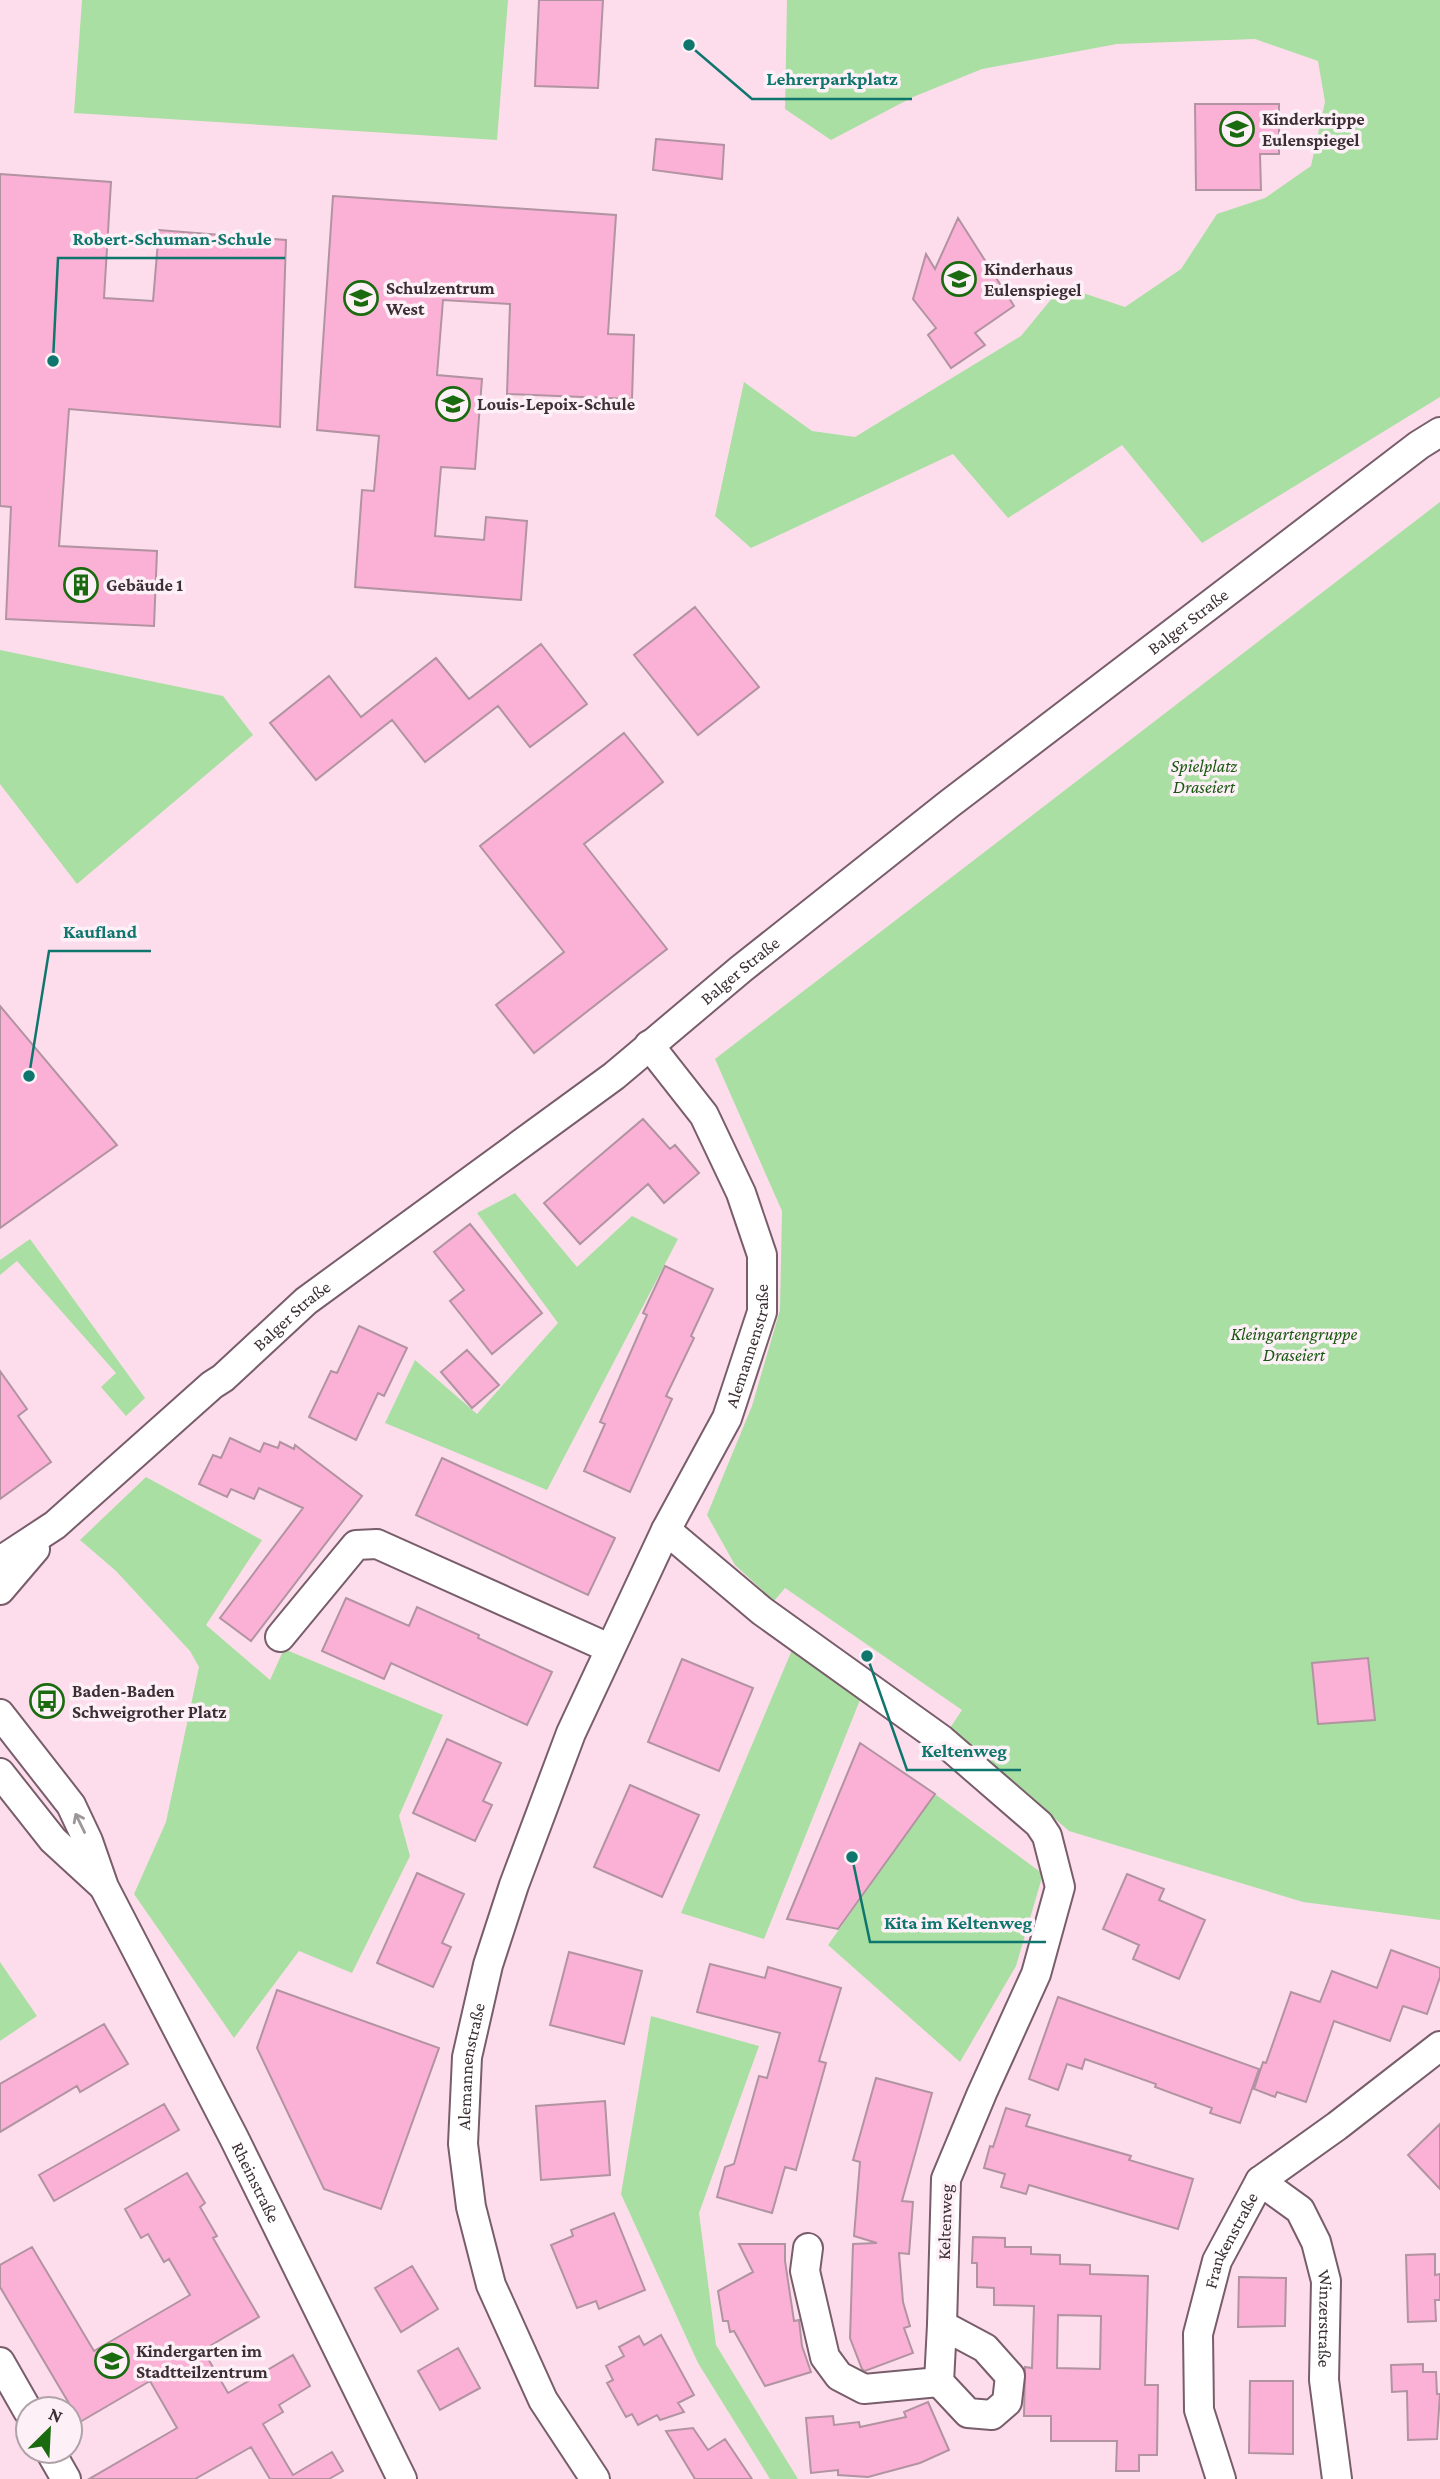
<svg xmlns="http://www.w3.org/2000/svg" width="1440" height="2479" viewBox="0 0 1440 2479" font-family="'Crimson Pro',serif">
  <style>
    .green { fill: #a9dfa2 }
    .building { fill: #fbb1d6; stroke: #b193a1; stroke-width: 2; fill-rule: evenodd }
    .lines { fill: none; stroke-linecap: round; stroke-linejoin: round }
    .minor-casing { stroke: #785d6a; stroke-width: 32 }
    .minor { stroke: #fff; stroke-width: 28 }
    .oneway { stroke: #9d979a }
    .labels { text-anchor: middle; stroke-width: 7; stroke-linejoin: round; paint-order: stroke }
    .poi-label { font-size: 18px; font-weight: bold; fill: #3b2f34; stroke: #fdf0f6; text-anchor: start }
    .street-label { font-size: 18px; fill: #3b2f34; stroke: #fdf0f6 }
    .park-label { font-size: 18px; font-style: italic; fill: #185710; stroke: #fdf0f6 }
    .leader { fill: none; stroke: #0f766e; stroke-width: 2.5 }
    .callout-dot { fill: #0f766e; stroke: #fdf0f6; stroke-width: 2.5 }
    .callout-label { font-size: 19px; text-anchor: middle; font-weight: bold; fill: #0f766e; stroke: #fdf0f6; stroke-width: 7; stroke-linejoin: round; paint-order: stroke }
  </style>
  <rect width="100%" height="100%" fill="#fdddec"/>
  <path class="green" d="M 82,0 L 508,0 L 497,140 L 74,113 Z
    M 787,0 L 1440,0 L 1440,397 L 1202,543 L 1122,445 L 1008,518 L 953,454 L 751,548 L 715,516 L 744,382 L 812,431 L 855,437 L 1021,336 L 1062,286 L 1125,307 L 1181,269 L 1217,214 L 1265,198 L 1311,166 L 1325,102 L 1318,61 L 1255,39 L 1117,44 L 982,69 L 913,97 L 831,140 L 785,109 Z
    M 1440,502 L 1440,1920 L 1303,1902 L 1069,1831 L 950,1728 L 962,1710 L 785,1588 L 774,1601 L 735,1565 L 707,1515 L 752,1406 L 780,1310 L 782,1211 L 715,1059 Z
    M 0,650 L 223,696 L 253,735 L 77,884 L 0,784 Z
    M 515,1193 L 577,1267 L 632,1216 L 678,1239 L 547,1490 L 385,1423 L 415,1360 L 477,1414 L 558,1323 L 477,1213 Z
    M 30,1239 L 145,1398 L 126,1416 L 101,1387 L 116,1373 L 17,1261 L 0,1275 L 0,1260 Z
    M 146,1477 L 262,1540 L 206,1625 L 270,1680 L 284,1649 L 443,1715 L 399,1816 L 410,1856 L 352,1973 L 299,1951 L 234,2038 L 134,1894 L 166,1822 L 199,1667 L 190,1651 L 116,1571 L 80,1540 Z
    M 792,1650 L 860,1700 L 764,1939 L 681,1913 Z
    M 935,1794 L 1043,1874 L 1016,1966 L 960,2062 L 828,1945 Z
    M 0,1962 L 37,2016 L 0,2041 Z
    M 651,2016 L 759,2046 L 699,2213 L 716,2345 L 798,2479 L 770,2479 L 698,2363 L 621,2194 Z"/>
  <path class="building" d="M 539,0 L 603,0 L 598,88 L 535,86 Z
    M 1195,104 L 1279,104 L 1279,154 L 1260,154 L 1261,190 L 1196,190 Z
    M 656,139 L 724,145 L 722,179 L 653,170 Z
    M 0,174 L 111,182 L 104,298 L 153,301 L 159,230 L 286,240 L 280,427 L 69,409 L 59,546 L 157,551 L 154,626 L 6,619 L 11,507 L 0,506 Z
    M 333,196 L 616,215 L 608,334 L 634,335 L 632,399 L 507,394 L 510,304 L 443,300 L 437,375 L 482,379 L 475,469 L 441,467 L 435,536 L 484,540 L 486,517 L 527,521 L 521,600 L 355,587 L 362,490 L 374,491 L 379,436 L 317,430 Z
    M 958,218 L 1014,306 L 975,333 L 985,345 L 951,368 L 928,335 L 936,328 L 913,299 L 926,254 L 935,269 Z
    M 695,607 L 759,687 L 698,735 L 634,655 Z
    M 541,644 L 587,704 L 530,747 L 498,706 L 425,762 L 392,720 L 316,780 L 270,723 L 329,676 L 361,717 L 436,658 L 469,699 Z
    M 624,733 L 663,782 L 584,844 L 667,949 L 534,1053 L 496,1005 L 564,952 L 480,846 Z
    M 0,1006 L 117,1145 L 0,1228 Z
    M 643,1119 L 670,1149 L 675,1145 L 699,1173 L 664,1203 L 648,1184 L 580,1244 L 544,1203 Z
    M 470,1224 L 542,1313 L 492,1354 L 450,1301 L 464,1290 L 434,1252 Z
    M 665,1266 L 713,1289 L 691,1336 L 694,1338 L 666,1396 L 672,1399 L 630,1492 L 584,1471 L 605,1424 L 600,1422 L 647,1315 L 643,1313 Z
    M 359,1326 L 407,1348 L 384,1396 L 378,1393 L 356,1440 L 309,1417 L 331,1371 L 337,1373 Z
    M 467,1350 L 499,1385 L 472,1408 L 441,1372 Z
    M 0,1371 L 27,1409 L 18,1416 L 51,1462 L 0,1499 Z
    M 230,1438 L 260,1452 L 264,1443 L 278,1448 L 280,1442 L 294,1449 L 295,1445 L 362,1496 L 251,1641 L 220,1618 L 303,1508 L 259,1488 L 254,1499 L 231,1489 L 227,1497 L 199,1484 L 213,1455 L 221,1458 Z
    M 442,1458 L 615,1538 L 588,1595 L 416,1515 Z
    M 346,1598 L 409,1626 L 417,1607 L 479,1635 L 478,1638 L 552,1672 L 527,1725 L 391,1663 L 384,1679 L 322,1651 Z
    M 1368,1658 L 1375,1720 L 1318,1724 L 1312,1663 Z
    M 682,1659 L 753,1688 L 719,1771 L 648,1742 Z
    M 447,1739 L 501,1763 L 483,1801 L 492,1805 L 475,1841 L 413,1813 Z
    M 860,1743 L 935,1794 L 838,1929 L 787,1919 Z
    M 630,1785 L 699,1815 L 662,1897 L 594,1867 Z
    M 417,1873 L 464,1894 L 442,1943 L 451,1947 L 433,1987 L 377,1963 Z
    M 1127,1874 L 1164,1889 L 1159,1900 L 1205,1920 L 1179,1979 L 1133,1959 L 1139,1945 L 1103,1929 Z
    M 1391,1950 L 1440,1968 L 1440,1977 L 1427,2014 L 1403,2006 L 1390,2041 L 1334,2021 L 1306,2102 L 1277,2092 L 1275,2097 L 1254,2089 L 1263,2062 L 1266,2063 L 1291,1992 L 1320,2002 L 1332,1971 L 1377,1988 Z
    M 569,1952 L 642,1971 L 624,2044 L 550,2025 Z
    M 710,1964 L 765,1978 L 768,1967 L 841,1988 L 819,2061 L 826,2063 L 796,2170 L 785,2167 L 772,2213 L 717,2197 L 725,2167 L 734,2164 L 759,2076 L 767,2078 L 780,2033 L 697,2012 Z
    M 277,1990 L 439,2048 L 381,2209 L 324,2189 L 257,2048 Z
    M 1058,1997 L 1259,2069 L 1240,2123 L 1210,2113 L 1212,2108 L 1155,2087 L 1156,2084 L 1085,2059 L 1082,2069 L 1067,2064 L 1058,2090 L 1029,2079 Z
    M 104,2024 L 128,2064 L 80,2092 L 77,2086 L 0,2132 L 0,2084 Z
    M 876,2078 L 932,2093 L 902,2201 L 913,2202 L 909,2254 L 899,2253 L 903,2302 L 910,2326 L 904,2328 L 913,2353 L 865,2371 L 862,2369 L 850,2338 L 853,2244 L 877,2243 L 854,2236 L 860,2162 L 853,2160 Z
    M 605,2101 L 610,2175 L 541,2180 L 536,2106 Z
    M 164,2104 L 179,2130 L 54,2201 L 39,2175 Z
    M 1006,2108 L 1030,2115 L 1026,2126 L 1131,2156 L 1129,2160 L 1193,2179 L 1178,2229 L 1029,2185 L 1026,2194 L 1001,2187 L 1005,2174 L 984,2168 L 990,2146 L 993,2147 Z
    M 1440,2124 L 1440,2189 L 1408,2155 Z
    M 187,2173 L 205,2203 L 200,2207 L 217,2236 L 213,2238 L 259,2317 L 203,2350 L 228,2393 L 293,2355 L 310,2386 L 279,2405 L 283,2412 L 263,2424 L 293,2475 L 332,2452 L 343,2471 L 329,2479 L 270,2479 L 251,2447 L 195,2479 L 89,2479 L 177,2428 L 150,2381 L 80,2422 L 0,2287 L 0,2265 L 32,2247 L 94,2351 L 190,2295 L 169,2259 L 164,2262 L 148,2234 L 141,2238 L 125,2209 Z
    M 614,2213 L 645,2290 L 599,2309 L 596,2301 L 577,2308 L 551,2245 L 573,2236 L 571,2230 Z
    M 973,2237 L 1005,2238 L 1005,2247 L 1031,2247 L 1031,2254 L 1060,2255 L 1060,2264 L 1090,2265 L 1090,2274 L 1148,2276 L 1145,2385 L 1158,2385 L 1157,2455 L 1139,2455 L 1139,2471 L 1116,2471 L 1117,2441 L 1051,2441 L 1051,2416 L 1024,2416 L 1025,2367 L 1032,2368 L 1034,2306 L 994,2305 L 994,2288 L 977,2287 L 977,2263 L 972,2263 ZM 1058,2315 L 1101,2316 L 1100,2369 L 1057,2368 Z
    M 739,2244 L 785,2244 L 785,2261 L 794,2321 L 799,2320 L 802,2346 L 811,2372 L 765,2386 L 734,2331 L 730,2332 L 728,2321 L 723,2321 L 718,2291 L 753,2272 Z
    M 1435,2254 L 1435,2275 L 1440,2274 L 1440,2300 L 1435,2300 L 1436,2321 L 1408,2322 L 1406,2255 Z
    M 412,2266 L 438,2309 L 401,2332 L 375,2288 Z
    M 1239,2277 L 1286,2278 L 1285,2326 L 1238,2327 Z
    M 661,2335 L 694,2395 L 678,2403 L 684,2412 L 660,2420 L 657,2415 L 638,2425 L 632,2414 L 626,2417 L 607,2383 L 613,2380 L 606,2366 L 624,2356 L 619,2347 L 639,2336 L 644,2345 Z
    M 458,2348 L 480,2388 L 440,2410 L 418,2371 Z
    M 1423,2364 L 1423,2372 L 1436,2372 L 1437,2394 L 1440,2394 L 1437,2439 L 1408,2440 L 1407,2391 L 1392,2392 L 1391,2365 Z
    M 1250,2381 L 1293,2381 L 1293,2454 L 1249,2453 Z
    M 928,2402 L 949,2450 L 920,2463 L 868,2477 L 838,2475 L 838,2470 L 811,2473 L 806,2418 L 833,2416 L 834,2425 L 859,2422 L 860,2427 L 906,2417 L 904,2412 Z
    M 693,2428 L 708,2450 L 725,2439 L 752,2479 L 695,2479 L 666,2431 Z"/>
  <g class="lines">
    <g class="minor-casing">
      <g id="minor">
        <path d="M 666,1530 L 762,1611 L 942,1740 L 1039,1824 L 1047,1836 L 1060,1887 L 1036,1974 L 982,2093 L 946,2179 L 942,2325"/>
        <path id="s1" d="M 0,1561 L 55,1525 L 212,1385 L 223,1378 L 306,1301 L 614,1076 L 741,969 L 949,804 L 1419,445 L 1440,432"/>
        <path d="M 0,1590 L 35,1549"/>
        <path d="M 280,1637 L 356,1545 L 377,1544 L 609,1648"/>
        <path id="s2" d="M 0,1714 L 71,1805 L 88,1841 L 104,1887 L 234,2138 L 402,2479"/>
        <path d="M 0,1773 L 53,1840 L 102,1885"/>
        <path id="s3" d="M 1260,2181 L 1300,2210 L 1316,2242 L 1326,2281 L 1324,2380 L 1337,2479"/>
        <path d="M 808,2248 L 805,2271 L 825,2357 L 839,2376 L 864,2389 L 939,2382"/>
        <path d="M 942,2325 L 985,2348 L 1010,2376 L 1007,2402 L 992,2415 L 968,2413 L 939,2382 Z"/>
        <path d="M 0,2362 L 28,2411"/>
        <path d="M 50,2451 L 66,2479"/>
        <path id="s4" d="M 595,2479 L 543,2400 L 491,2285 L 471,2207 L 463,2144 L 467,2057 L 488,1965 L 514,1885 L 571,1733 L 666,1530 L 727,1418 L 762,1312 L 762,1255 L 741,1193 L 704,1115 L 649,1045"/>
        <path id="s5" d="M 1221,2479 L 1199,2410 L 1198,2334 L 1217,2261 L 1260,2181 L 1337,2126 L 1440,2046"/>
      </g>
    </g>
    <use href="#minor" class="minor"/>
  </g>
  <defs><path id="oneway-shaft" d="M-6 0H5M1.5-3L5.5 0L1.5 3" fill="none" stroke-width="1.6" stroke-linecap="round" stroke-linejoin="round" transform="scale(1.75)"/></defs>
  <use class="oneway" href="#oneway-shaft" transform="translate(80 1823) rotate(-116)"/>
  <defs>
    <g id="school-ring" transform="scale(1.75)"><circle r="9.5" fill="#fdf0f6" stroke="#1a6b0f" stroke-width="1.5"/><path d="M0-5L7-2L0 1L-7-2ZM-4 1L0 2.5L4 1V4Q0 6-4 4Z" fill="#1a6b0f"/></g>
    <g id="building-ring" transform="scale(1.75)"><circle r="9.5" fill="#fdf0f6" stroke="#1a6b0f" stroke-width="1.5"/><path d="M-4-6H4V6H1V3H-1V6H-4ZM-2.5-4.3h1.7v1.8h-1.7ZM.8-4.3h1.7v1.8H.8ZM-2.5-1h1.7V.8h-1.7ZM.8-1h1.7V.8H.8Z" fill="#1a6b0f"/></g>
    <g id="bus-ring" transform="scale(1.75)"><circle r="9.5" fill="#fdf0f6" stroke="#1a6b0f" stroke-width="1.5"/><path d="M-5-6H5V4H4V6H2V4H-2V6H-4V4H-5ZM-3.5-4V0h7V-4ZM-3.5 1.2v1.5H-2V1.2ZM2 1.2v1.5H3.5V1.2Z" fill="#1a6b0f"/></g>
  </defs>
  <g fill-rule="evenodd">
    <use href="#school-ring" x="1237" y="129"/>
    <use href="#school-ring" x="959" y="279"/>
    <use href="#school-ring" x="361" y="298"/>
    <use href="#school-ring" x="453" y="404"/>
    <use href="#building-ring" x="81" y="585"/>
    <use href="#bus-ring" x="47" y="1701"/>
    <use href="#school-ring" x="112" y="2361"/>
  </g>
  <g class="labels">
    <g class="poi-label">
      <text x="1262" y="125">Kinderkrippe<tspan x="1262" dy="21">Eulenspiegel</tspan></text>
      <text x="984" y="275">Kinderhaus<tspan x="984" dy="21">Eulenspiegel</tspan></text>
      <text x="386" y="294">Schulzentrum<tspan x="386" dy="21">West</tspan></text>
      <text x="477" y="410">Louis-Lepoix-Schule</text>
      <text x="106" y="591">Gebäude 1</text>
      <text x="72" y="1697">Baden-Baden<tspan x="72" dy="21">Schweigrother Platz</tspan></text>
      <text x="136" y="2357">Kindergarten im<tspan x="136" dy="21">Stadtteilzentrum</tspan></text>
    </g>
    <g class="street-label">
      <text dy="6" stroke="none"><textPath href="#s1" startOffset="1516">Balger Straße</textPath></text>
      <text dy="6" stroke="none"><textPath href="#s1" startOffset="948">Balger Straße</textPath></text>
      <text dy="6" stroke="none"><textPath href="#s1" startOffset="382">Balger Straße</textPath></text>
      <text dy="6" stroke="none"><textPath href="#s4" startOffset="1220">Alemannenstraße</textPath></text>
      <text dy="6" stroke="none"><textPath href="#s4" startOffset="443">Alemannenstraße</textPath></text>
      <text dy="6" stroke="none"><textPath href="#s2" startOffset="536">Rheinstraße</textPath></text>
      <text transform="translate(945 2222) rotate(-88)" y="6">Keltenweg</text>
      <text dy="6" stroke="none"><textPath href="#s5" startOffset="248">Frankenstraße</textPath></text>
      <text dy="6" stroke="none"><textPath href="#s3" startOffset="163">Winzerstraße</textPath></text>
    </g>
    <g class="park-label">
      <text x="1204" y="772">Spielplatz<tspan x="1204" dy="21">Draseiert</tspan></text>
      <text x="1294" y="1340">Kleingartengruppe<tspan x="1294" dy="21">Draseiert</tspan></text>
    </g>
  </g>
  <path class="leader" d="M689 45L752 99H912M53 361L58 258H285M29 1076L49 951H151M867 1656L907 1770H1021M852 1857L870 1942H1046"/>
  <g class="callout-dot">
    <circle cx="689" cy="45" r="7"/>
    <circle cx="53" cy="361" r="7"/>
    <circle cx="29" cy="1076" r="7"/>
    <circle cx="867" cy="1656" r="7"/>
    <circle cx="852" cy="1857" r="7"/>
  </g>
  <g class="callout-label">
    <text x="832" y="85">Lehrerparkplatz</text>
    <text x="172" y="245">Robert-Schuman-Schule</text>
    <text x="100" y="938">Kaufland</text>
    <text x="964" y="1757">Keltenweg</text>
    <text x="958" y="1929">Kita im Keltenweg</text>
  </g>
  <g transform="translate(49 2430) rotate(24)"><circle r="33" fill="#fdf0f6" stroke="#afa3a8" stroke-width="2"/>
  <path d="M0-5L12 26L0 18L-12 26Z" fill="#1a6b0f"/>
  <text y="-10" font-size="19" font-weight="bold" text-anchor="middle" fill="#3b2f34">N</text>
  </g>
</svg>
